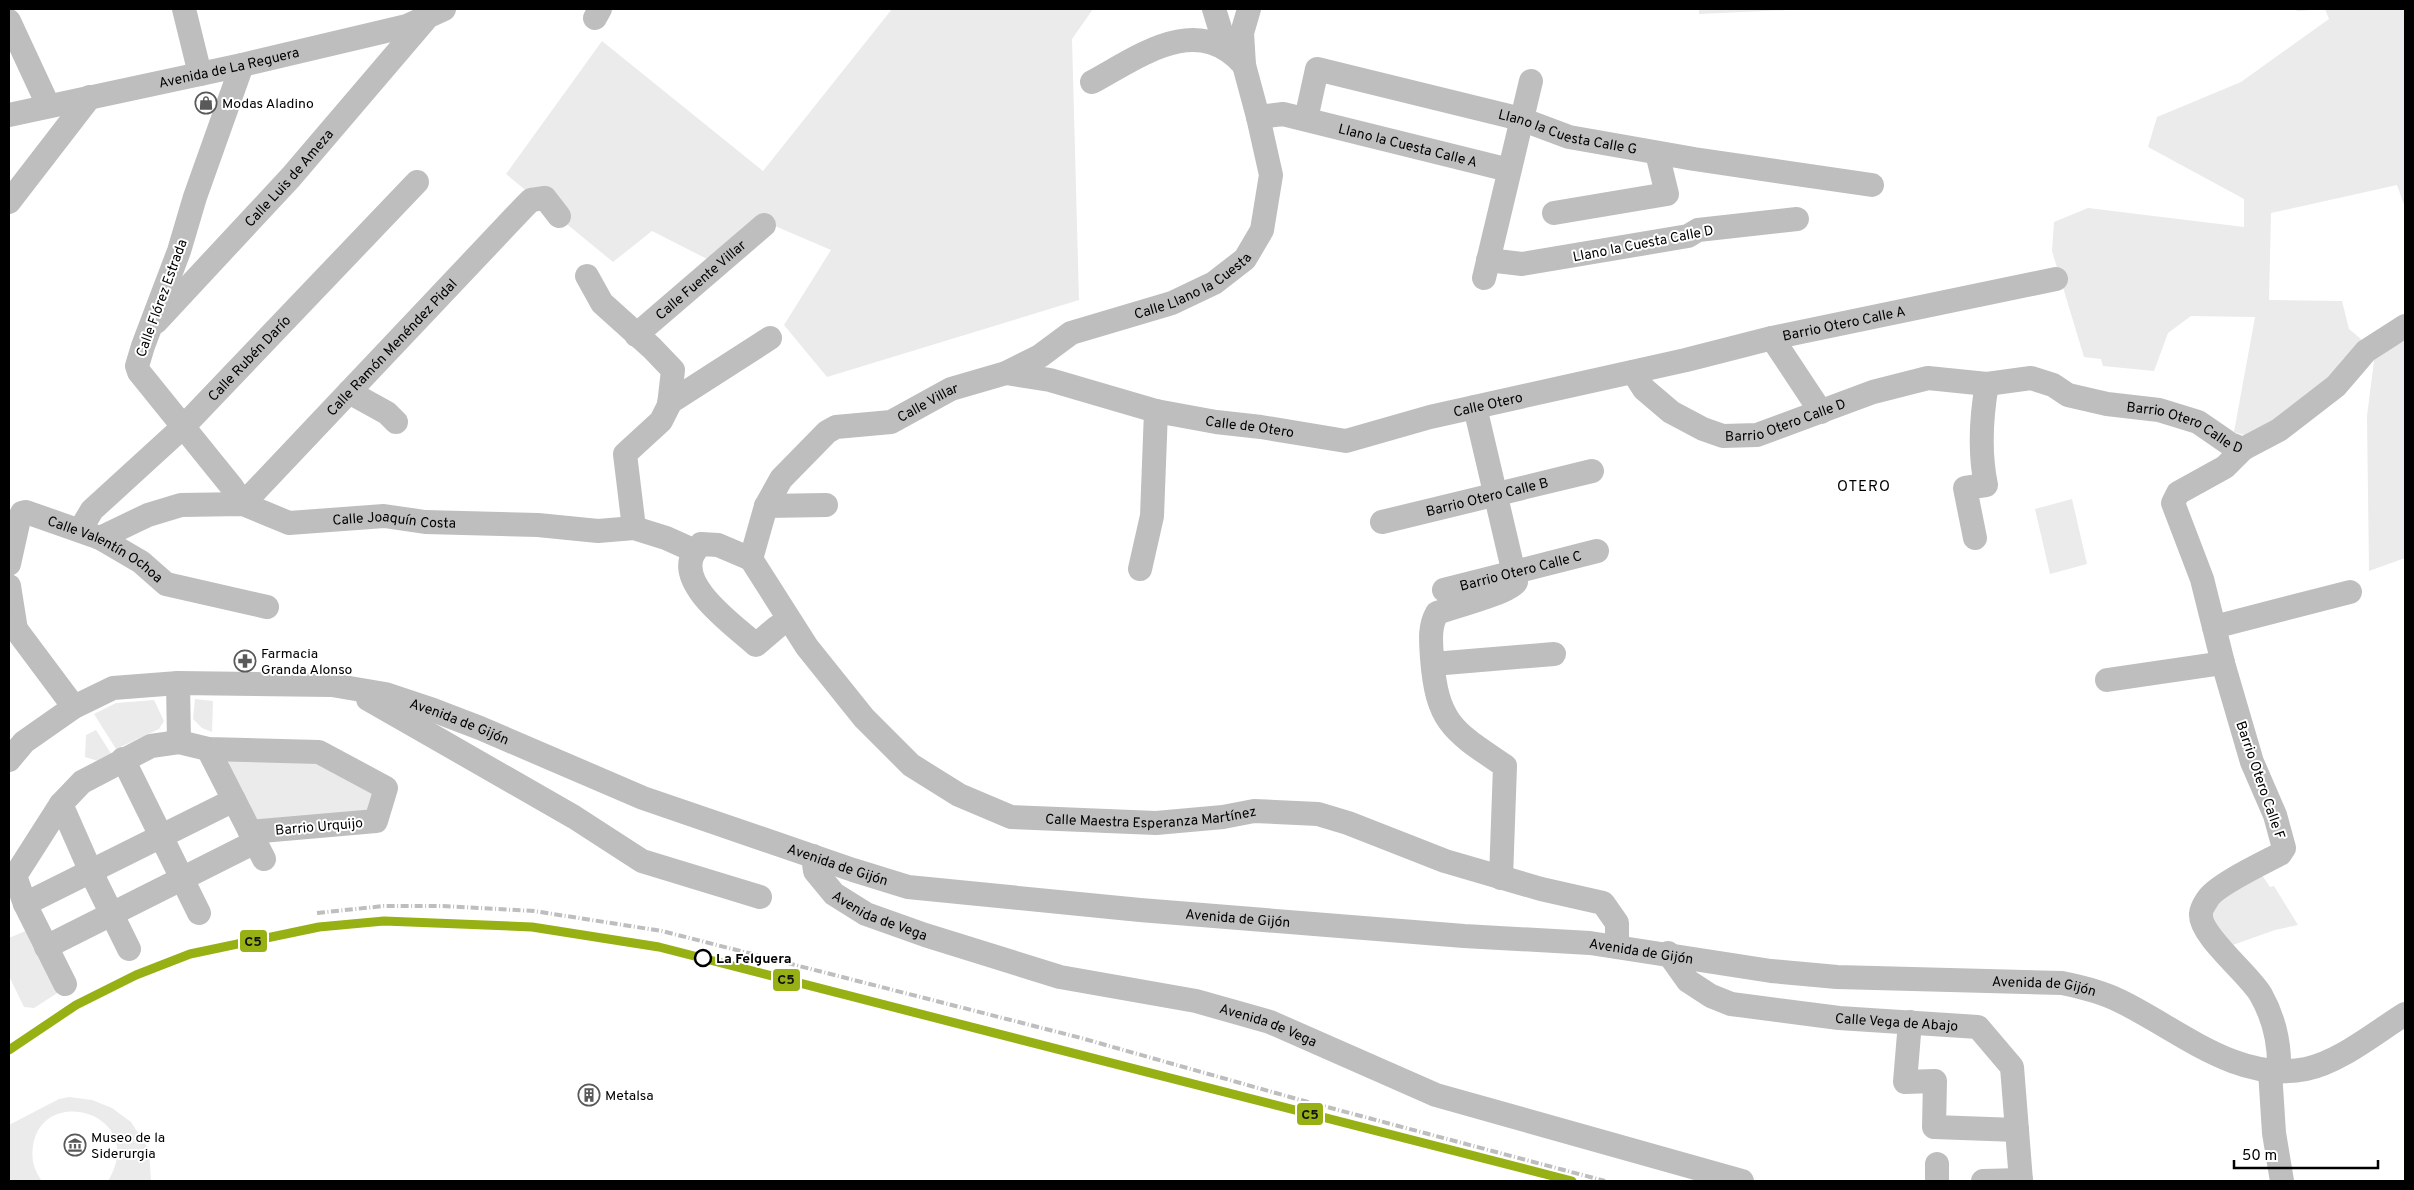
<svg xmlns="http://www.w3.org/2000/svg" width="2414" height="1190" viewBox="0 0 2414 1190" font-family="Overpass,sans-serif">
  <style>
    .green { fill: #ebebeb }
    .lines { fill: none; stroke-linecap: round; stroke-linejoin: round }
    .minor { stroke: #bebebe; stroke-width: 24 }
    .rail { stroke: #bebebe; stroke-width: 4; stroke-dasharray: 8 2.5 1 2.5; stroke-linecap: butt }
    .rail-1-casing { stroke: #fff; stroke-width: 12 }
    .rail-1 { stroke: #97b115; stroke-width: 9 }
    .stop-dot { fill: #fff; stroke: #000; stroke-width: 2.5 }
    .labels { text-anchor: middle; stroke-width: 4; stroke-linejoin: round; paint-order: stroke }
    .street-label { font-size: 14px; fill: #000; stroke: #fff }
    .poi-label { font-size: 14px; fill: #000; stroke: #fff; text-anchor: start }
    .stop-label { font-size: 14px; font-weight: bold; fill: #000; stroke: #fff; text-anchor: start }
    .neighbourhood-label { font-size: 15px; letter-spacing: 1px; fill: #000; stroke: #fff }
    .line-badge { stroke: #fff; stroke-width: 2 }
    .pale-badge-label { font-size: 14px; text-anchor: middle; font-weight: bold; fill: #111 }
  </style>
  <rect width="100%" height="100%" fill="#fff"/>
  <path class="green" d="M 892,9 L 1093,9 L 1072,39 L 1079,300 L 827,377 L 784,325 L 831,250 L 756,218 L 715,263 L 652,231 L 613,262 L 506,174 L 602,41 L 763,171 Z
    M 1699,9 L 1809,9 L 1699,14 Z
    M 2296,9 L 2405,9 L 2405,208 L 2397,185 L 2271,213 L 2269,300 L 2342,301 L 2349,329 L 2361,339 L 2359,351 L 2343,359 L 2330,380 L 2254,438 L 2234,432 L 2255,317 L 2191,316 L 2168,333 L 2154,371 L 2103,366 L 2101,359 L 2084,357 L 2052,251 L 2054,222 L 2088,208 L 2244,227 L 2244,199 L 2148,147 L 2157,117 L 2241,82 L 2329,19 L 2325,9 L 2297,11 Z
    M 2405,341 L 2405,558 L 2369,571 L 2367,416 L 2375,353 Z
    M 2072,499 L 2087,564 L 2050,574 L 2035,509 Z
    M 195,699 L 213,701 L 212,732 L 202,728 L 193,719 Z
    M 154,700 L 164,721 L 159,729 L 116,749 L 94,714 L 116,703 Z
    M 96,730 L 112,755 L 98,761 L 85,757 L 86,735 Z
    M 318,756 L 379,789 L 371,816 L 256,824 L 228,765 L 229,757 Z
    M 2262,875 L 2270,887 L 2274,886 L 2298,925 L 2275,930 L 2230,946 L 2212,918 L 2214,904 Z
    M 30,929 L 62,990 L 34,1008 L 24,1007 L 9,976 L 9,938 Z
    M 69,1097 L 92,1100 L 112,1108 L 131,1122 L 149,1150 L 151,1181 L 108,1181 C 149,1113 42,1083 33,1146 C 31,1160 34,1170 42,1181 L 9,1181 L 9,1125 L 59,1099 Z"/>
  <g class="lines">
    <g class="minor">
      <path d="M 184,9 L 200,74"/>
      <path d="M 1214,9 L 1226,48"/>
      <path d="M 595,18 L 600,9"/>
      <path d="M 9,21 L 48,105"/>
      <path d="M 242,65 L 195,197 L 179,251 L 143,346 L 137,366 L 139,372 L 232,487 L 243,504"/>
      <path d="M 1092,82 C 1140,56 1197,12 1244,65"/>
      <path id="s1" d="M 9,115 L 242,65 L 407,26 L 444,9"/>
      <path id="s2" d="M 1258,117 L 1283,114 L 1509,170"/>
      <path id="s3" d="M 1306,119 L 1317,69 L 1521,119 L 1569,137 L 1694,159 L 1872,185"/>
      <path d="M 9,202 L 90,97"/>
      <path d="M 1554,213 L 1667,194 L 1657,153"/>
      <path d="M 1488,260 L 1522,264 L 1688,236 L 1698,230 L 1797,219"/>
      <path d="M 587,276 L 602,303 L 652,348 L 673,370 L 669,405 L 661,421 L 625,454 L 634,528"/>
      <path d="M 1484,278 L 1531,81"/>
      <path id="s4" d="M 156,322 L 291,177 L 425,20"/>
      <path id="s5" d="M 636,335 L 764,225"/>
      <path d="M 1772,338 L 1821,412"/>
      <path id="s6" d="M 1633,372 L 1644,389 L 1671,412 L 1703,429 L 1723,436 L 1757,435 L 1873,392 L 1928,378 L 1987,384 L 2031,378 L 2053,385 L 2068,395 L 2107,404 L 2159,410 L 2198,422 L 2230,444 L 2243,449"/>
      <path id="s7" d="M 1006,373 L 1050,380 L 1156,411 L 1216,422 L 1261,427 L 1346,441 L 1430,417 L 1686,360 L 1772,338 L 2056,279"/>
      <path d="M 349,392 L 387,413 L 396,422"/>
      <path d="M 669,403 L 770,338"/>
      <path d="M 1475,407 L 1516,582 C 1509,593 1453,607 1437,613 C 1429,627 1431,642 1432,658 C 1437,723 1453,731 1505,766 L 1501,878"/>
      <path id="s8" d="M 243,504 L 524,207 L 531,200 L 545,198 L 559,216"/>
      <path d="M 766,506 L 826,505"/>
      <path id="s9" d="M 1382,522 L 1592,471"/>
      <path id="s10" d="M 80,530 L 92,510 L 184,426 L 417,182"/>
      <path id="s11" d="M 100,538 L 148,515 L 181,505 L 243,504 L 289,523 L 384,516 L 425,522 L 538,525 L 598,531 L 634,528 L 666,538 L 695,551 L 701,544 L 718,545 L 751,559"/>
      <path d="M 1975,538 L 1965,488 L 1986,485 C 1979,451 1981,418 1987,384"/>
      <path d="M 695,551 C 673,583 734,625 756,645 L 777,627"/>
      <path id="s12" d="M 751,559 L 807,647 L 864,718 L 911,765 L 959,795 L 1011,817 L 1156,823 L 1223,817 L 1254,811 L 1318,814 L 1348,823 L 1445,861 L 1541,889 L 1603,903 L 1617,923 L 1617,946"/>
      <path id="s13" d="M 751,559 L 766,506 L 781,479 L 827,432 L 836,427 L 891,422 L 951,389 L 1006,373 L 1040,356 L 1071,333 L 1172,303 L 1214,283 L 1245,259 L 1262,230 L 1271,175 L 1258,117 L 1244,65 L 1242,33 L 1249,9"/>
      <path id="s14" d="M 9,564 L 19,519 L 22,513 L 26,512 L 100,538 L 141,562 L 166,584 L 267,607"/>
      <path d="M 1140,569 L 1152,516 L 1156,411"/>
      <path d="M 9,586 L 16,630"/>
      <path id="s15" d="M 1444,590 L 1597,551"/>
      <path d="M 9,620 L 74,707"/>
      <path d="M 2214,627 L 2350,592"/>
      <path d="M 1433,664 L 1554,654"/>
      <path d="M 2107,680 L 2223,663"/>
      <path d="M 178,683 L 179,742"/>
      <path d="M 368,699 L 574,817 L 642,861 L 760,897"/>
      <path d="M 208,749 L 264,859"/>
      <path d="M 123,759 L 199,913"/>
      <path id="s16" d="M 9,760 L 24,742 L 74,707 L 113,688 L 178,683 L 332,685 L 385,694 L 433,710 L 480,728 L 643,798 L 853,870 L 908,887 L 1140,910 L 1464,936 L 1590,943 L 1771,971 L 1837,977 L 2062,983 C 2082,987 2102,992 2120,1001 C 2178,1029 2237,1083 2306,1069 C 2340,1062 2376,1032 2405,1014"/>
      <path d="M 61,804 L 91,872 L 129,949"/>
      <path id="s17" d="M 813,856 L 815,871 L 834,894 L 866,914 L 925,935 L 1060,977 L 1196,1001 L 1270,1022 L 1436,1095 L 1742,1181"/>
      <path d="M 25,904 L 234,800"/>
      <path d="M 46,947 L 255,842"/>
      <path id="s18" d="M 1668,953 L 1688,981 L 1711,996 L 1731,1004 L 1839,1018 L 1978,1027 L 2012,1067 L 2021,1181"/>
      <path d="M 65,984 L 25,904 L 15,876 L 61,804 L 82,782 L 151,746 L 179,742 L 208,749 L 319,752 L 386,788 L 376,821 L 250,832"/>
      <path d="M 1910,1022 L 1905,1082 L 1935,1081 L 1934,1127 L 2017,1130"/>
      <path d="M 2270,1071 L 2274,1133 L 2282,1181"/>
      <path d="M 2279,1072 C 2280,1046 2274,1018 2261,995 C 2250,975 2199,935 2201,914 C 2201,910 2205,903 2207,900 C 2214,886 2265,862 2280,854 L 2284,848 L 2275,815 L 2252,762 L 2223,663 L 2202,579 L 2173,503 L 2178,493 L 2225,467 L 2243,449 L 2279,430 L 2336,386 L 2366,351 L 2405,326"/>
      <path d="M 1937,1164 L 1937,1181"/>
      <path d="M 1983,1181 L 2021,1180"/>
    </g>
    <path class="rail" d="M 317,913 L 384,906 L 443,906 L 534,911 L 662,931 L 1081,1038 L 1297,1099 L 1605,1181"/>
    <g class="rail-1-casing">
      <path id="rail-1" d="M 9,1050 L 76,1005 L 136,975 L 190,954 L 319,927 L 384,921 L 532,927 L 659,947 L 1572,1181"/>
    </g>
    <use href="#rail-1" class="rail-1"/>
  </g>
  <defs>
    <g id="shop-ring" transform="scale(1.125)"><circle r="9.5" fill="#fff" stroke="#595959" stroke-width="1.5"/><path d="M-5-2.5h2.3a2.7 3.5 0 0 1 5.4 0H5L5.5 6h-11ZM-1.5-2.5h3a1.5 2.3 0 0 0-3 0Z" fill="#595959"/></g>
    <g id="pharmacy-ring" transform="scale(1.125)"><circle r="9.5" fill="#fff" stroke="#595959" stroke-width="1.5"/><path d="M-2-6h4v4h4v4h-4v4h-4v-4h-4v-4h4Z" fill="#595959"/></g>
    <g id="building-ring" transform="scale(1.125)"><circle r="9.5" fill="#fff" stroke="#595959" stroke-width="1.5"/><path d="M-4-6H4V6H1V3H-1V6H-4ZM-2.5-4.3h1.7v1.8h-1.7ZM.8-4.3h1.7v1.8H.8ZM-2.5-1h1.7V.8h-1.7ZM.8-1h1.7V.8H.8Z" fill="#595959"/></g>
    <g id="museum-ring" transform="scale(1.125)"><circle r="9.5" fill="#fff" stroke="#595959" stroke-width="1.5"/><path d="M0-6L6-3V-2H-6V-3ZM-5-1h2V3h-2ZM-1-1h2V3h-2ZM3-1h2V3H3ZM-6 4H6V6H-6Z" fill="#595959"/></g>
  </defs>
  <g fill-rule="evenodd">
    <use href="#shop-ring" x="206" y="103"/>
    <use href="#pharmacy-ring" x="245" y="661"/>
    <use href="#building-ring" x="589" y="1095"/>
    <use href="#museum-ring" x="75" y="1145"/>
  </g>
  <circle class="stop-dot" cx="703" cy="958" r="8"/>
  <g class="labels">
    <g class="street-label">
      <text dy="5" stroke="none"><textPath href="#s1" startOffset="225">Avenida de La Reguera</textPath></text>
      <text dy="5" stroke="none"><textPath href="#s3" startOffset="310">Llano la Cuesta Calle G</textPath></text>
      <text dy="5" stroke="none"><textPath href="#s2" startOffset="154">Llano la Cuesta Calle A</textPath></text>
      <text dy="5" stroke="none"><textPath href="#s4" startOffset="196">Calle Luis de Ameza</textPath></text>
      <text transform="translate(1643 243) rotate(-11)" y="5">Llano la Cuesta Calle D</text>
      <text dy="5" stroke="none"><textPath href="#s5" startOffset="85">Calle Fuente Villar</textPath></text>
      <text dy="5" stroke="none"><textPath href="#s13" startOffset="551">Calle Llano la Cuesta</textPath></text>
      <text transform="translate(161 298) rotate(-70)" y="5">Calle Flórez Estrada</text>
      <text dy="5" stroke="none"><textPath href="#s7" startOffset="859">Barrio Otero Calle A</textPath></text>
      <text dy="5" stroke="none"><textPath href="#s8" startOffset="216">Calle Ramón Menéndez Pidal</textPath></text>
      <text dy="5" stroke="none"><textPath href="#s10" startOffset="242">Calle Rubén Darío</textPath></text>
      <text dy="5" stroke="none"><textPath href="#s13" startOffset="259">Calle Villar</textPath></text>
      <text dy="5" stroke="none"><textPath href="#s7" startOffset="494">Calle Otero</textPath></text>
      <text dy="5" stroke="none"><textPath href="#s6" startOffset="178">Barrio Otero Calle D</textPath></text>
      <text dy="5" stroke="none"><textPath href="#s7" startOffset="250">Calle de Otero</textPath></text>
      <text dy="5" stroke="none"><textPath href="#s6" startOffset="595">Barrio Otero Calle D</textPath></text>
      <text dy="5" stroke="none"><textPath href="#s9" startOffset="108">Barrio Otero Calle B</textPath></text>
      <text dy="5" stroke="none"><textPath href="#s11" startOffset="305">Calle Joaquín Costa</textPath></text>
      <text dy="5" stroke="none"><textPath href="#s14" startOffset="145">Calle Valentín Ochoa</textPath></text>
      <text dy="5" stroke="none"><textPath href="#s15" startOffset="79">Barrio Otero Calle C</textPath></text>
      <text dy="5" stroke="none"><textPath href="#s16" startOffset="480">Avenida de Gijón</textPath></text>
      <text transform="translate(2261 780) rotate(71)" y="5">Barrio Otero Calle F</text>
      <text dy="5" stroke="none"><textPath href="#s12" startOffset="515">Calle Maestra Esperanza Martínez</textPath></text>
      <text transform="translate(319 826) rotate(-5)" y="5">Barrio Urquijo</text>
      <text dy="5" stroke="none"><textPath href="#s16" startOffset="885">Avenida de Gijón</textPath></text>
      <text dy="5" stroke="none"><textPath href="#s17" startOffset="96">Avenida de Vega</textPath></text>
      <text dy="5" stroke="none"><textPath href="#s16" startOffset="1290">Avenida de Gijón</textPath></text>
      <text dy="5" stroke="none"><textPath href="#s16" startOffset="1695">Avenida de Gijón</textPath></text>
      <text dy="5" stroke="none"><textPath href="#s16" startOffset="2100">Avenida de Gijón</textPath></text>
      <text dy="5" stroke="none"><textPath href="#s18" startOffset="250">Calle Vega de Abajo</textPath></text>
      <text dy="5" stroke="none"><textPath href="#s17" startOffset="501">Avenida de Vega</textPath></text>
    </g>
    <g class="poi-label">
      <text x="222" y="108">Modas Aladino</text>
      <text x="261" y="658">Farmacia<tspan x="261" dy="16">Granda Alonso</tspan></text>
      <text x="605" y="1100">Metalsa</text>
      <text x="91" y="1142">Museo de la<tspan x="91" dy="16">Siderurgia</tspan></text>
    </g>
    <g class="stop-label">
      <text x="716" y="963">La Felguera</text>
    </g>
    <g class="neighbourhood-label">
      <text x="1864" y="491">OTERO</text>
    </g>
  </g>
  <g class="line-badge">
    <rect x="239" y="929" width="29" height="24" rx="5" fill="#97b115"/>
    <rect x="772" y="968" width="29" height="24" rx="5" fill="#97b115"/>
    <rect x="1296" y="1102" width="28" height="24" rx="5" fill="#97b115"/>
  </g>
  <g class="pale-badge-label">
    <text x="253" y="946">C5</text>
    <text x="786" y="984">C5</text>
    <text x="1310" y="1119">C5</text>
  </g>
  <rect width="2414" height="1190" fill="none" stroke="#000000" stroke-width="20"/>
  <path d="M2234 1160v8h144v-8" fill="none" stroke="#000000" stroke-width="2.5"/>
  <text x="2242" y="1160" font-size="15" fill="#000000" stroke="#ffffff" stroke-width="4" paint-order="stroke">50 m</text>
</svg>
